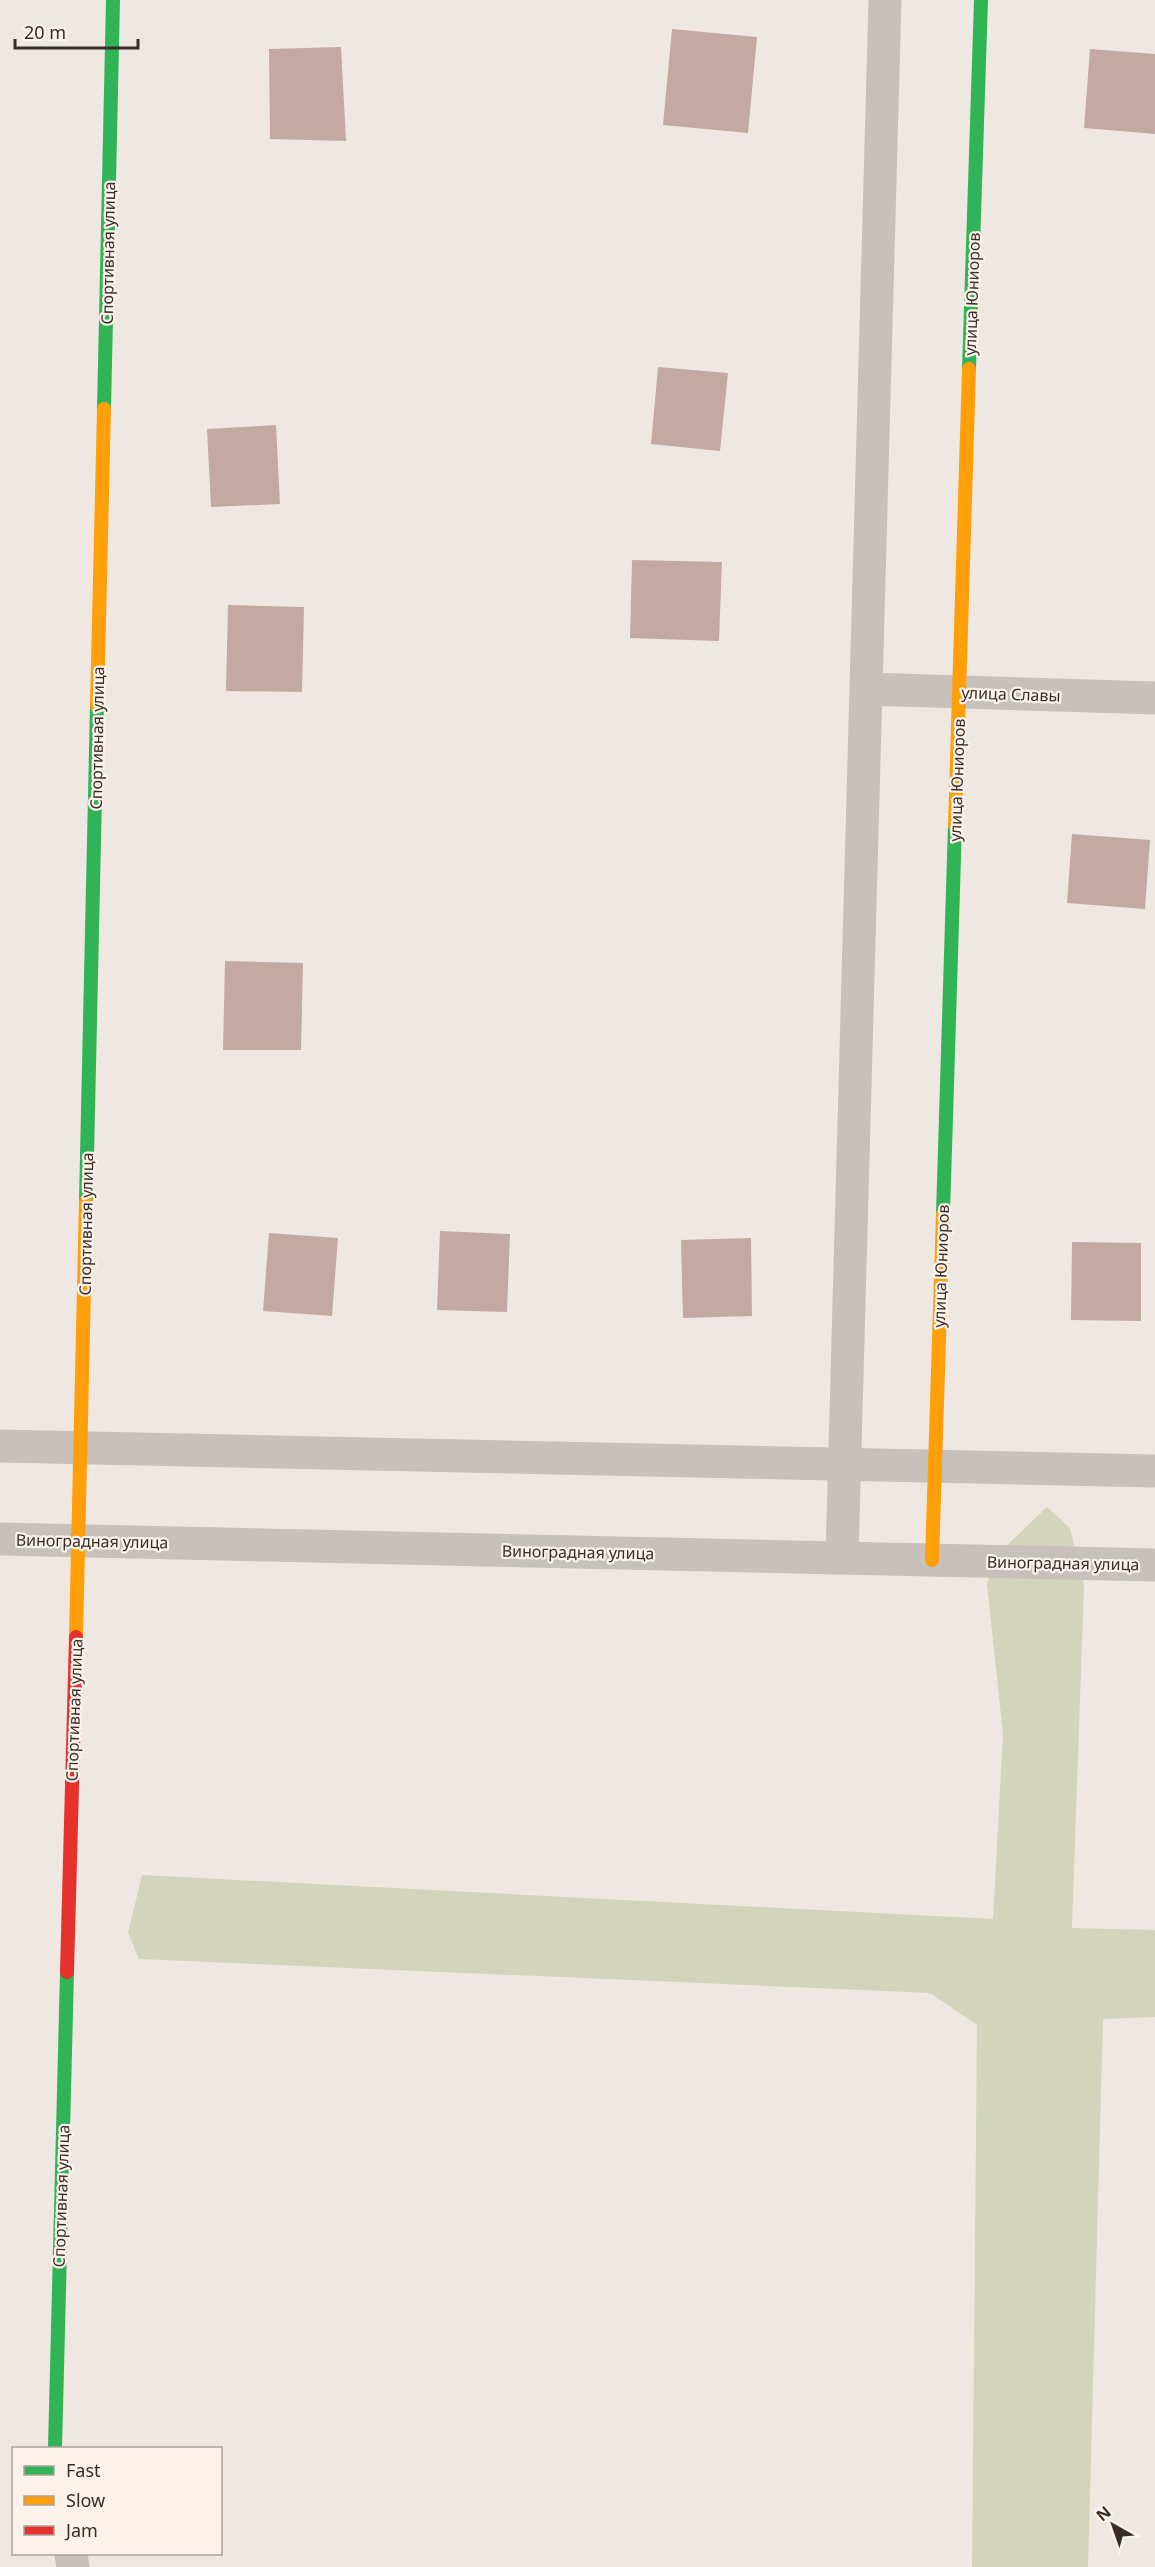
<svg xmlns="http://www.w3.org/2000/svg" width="1155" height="2567" viewBox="0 0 1155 2567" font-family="'Noto Sans',sans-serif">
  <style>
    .green { fill: #d2d5bb }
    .building { fill: #c4a9a2 }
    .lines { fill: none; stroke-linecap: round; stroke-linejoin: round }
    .street { stroke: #c8c0bb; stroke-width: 33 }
    .fast { stroke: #30b455; stroke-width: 14 }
    .slow { stroke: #ff9f0a; stroke-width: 14 }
    .jam { stroke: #e5322d; stroke-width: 14 }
    .labels { text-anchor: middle; stroke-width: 4.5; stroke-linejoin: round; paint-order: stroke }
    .street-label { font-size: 16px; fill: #3a2c28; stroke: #fbf2ea }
  </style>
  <rect width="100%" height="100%" fill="#efe8e2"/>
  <path class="green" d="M 1047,1507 L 1070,1528 L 1084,1585 L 1072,1928 L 1155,1930 L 1155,2017 L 1103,2019 L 1088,2567 L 972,2567 L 977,2025 L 930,1993 L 139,1959 L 128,1933 L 142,1875 L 993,1919 L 1003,1735 L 987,1584 L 999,1553 Z"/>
  <path class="building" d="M 672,29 L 757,37 L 748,133 L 663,125 Z
    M 341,47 L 346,141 L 270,139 L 269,49 Z
    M 1090,49 L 1155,54 L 1155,134 L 1084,128 Z
    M 658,367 L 728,373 L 720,451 L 651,444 Z
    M 276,425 L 280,504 L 211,507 L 207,429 Z
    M 632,560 L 722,562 L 719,641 L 630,638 Z
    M 228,605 L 304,607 L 302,692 L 226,691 Z
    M 1072,834 L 1150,840 L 1145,909 L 1067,903 Z
    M 225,961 L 303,963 L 301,1050 L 223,1050 Z
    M 440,1231 L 510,1234 L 507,1312 L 437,1310 Z
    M 269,1233 L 338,1238 L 332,1316 L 263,1311 Z
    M 751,1238 L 752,1316 L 683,1318 L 681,1240 Z
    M 1072,1242 L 1141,1243 L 1141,1321 L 1071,1320 Z"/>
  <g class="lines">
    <path class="street" d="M 866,689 L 1155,698
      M 0,1446 L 1155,1471
      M 0,1539 L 1155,1565
      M 842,1557 L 885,0
      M 71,2554 L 73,2567"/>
    <path class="fast" d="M 969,369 L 981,0
      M 104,409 L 113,0
      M 86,1201 L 97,706
      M 943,1214 L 955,825
      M 55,2448 L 67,1972"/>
    <path class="slow" d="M 97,706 L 104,409
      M 955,825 L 969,369
      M 932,1560 L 943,1214
      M 76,1637 L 86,1201"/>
    <path class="jam" d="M 67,1972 L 76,1637"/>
  </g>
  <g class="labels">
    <g class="street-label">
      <text transform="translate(108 253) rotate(-89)" y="6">Спортивная улица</text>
      <text transform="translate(972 294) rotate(-88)" y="6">улица Юниоров</text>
      <text transform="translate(1011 694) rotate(2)" y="6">улица Славы</text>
      <text transform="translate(97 738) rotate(-89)" y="6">Спортивная улица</text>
      <text transform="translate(957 780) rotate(-88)" y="6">улица Юниоров</text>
      <text transform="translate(86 1224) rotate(-89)" y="6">Спортивная улица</text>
      <text transform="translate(941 1266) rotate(-88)" y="6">улица Юниоров</text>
      <text transform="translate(92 1541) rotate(1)" y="6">Виноградная улица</text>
      <text transform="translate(578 1552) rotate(1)" y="6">Виноградная улица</text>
      <text transform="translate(1063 1563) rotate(1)" y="6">Виноградная улица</text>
      <text transform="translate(74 1710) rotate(-88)" y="6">Спортивная улица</text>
      <text transform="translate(61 2196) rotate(-88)" y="6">Спортивная улица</text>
    </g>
  </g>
  <rect x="12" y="2447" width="210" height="108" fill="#fbf2ea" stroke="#aea39c" stroke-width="1.5"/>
  <rect x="24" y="2466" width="30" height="9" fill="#30b455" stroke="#aea39c" stroke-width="1.5"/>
  <text x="66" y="2477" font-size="18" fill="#3a2c28">Fast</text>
  <rect x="24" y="2496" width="30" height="9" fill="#ff9f0a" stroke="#aea39c" stroke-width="1.5"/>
  <text x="66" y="2507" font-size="18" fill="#3a2c28">Slow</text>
  <rect x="24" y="2526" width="30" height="9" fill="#e5322d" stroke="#aea39c" stroke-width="1.5"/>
  <text x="66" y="2537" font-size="18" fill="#3a2c28">Jam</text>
  <g transform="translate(1113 2525) rotate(320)" stroke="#fbf2ea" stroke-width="4.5" paint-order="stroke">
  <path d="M0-4.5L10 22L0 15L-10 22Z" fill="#3a2c28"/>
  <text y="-9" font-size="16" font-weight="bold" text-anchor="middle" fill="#3a2c28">N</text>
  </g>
  <path d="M15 39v9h123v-9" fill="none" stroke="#3a2c28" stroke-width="3"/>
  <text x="24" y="39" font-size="18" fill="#3a2c28" stroke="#fbf2ea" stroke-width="4.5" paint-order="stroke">20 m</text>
</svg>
